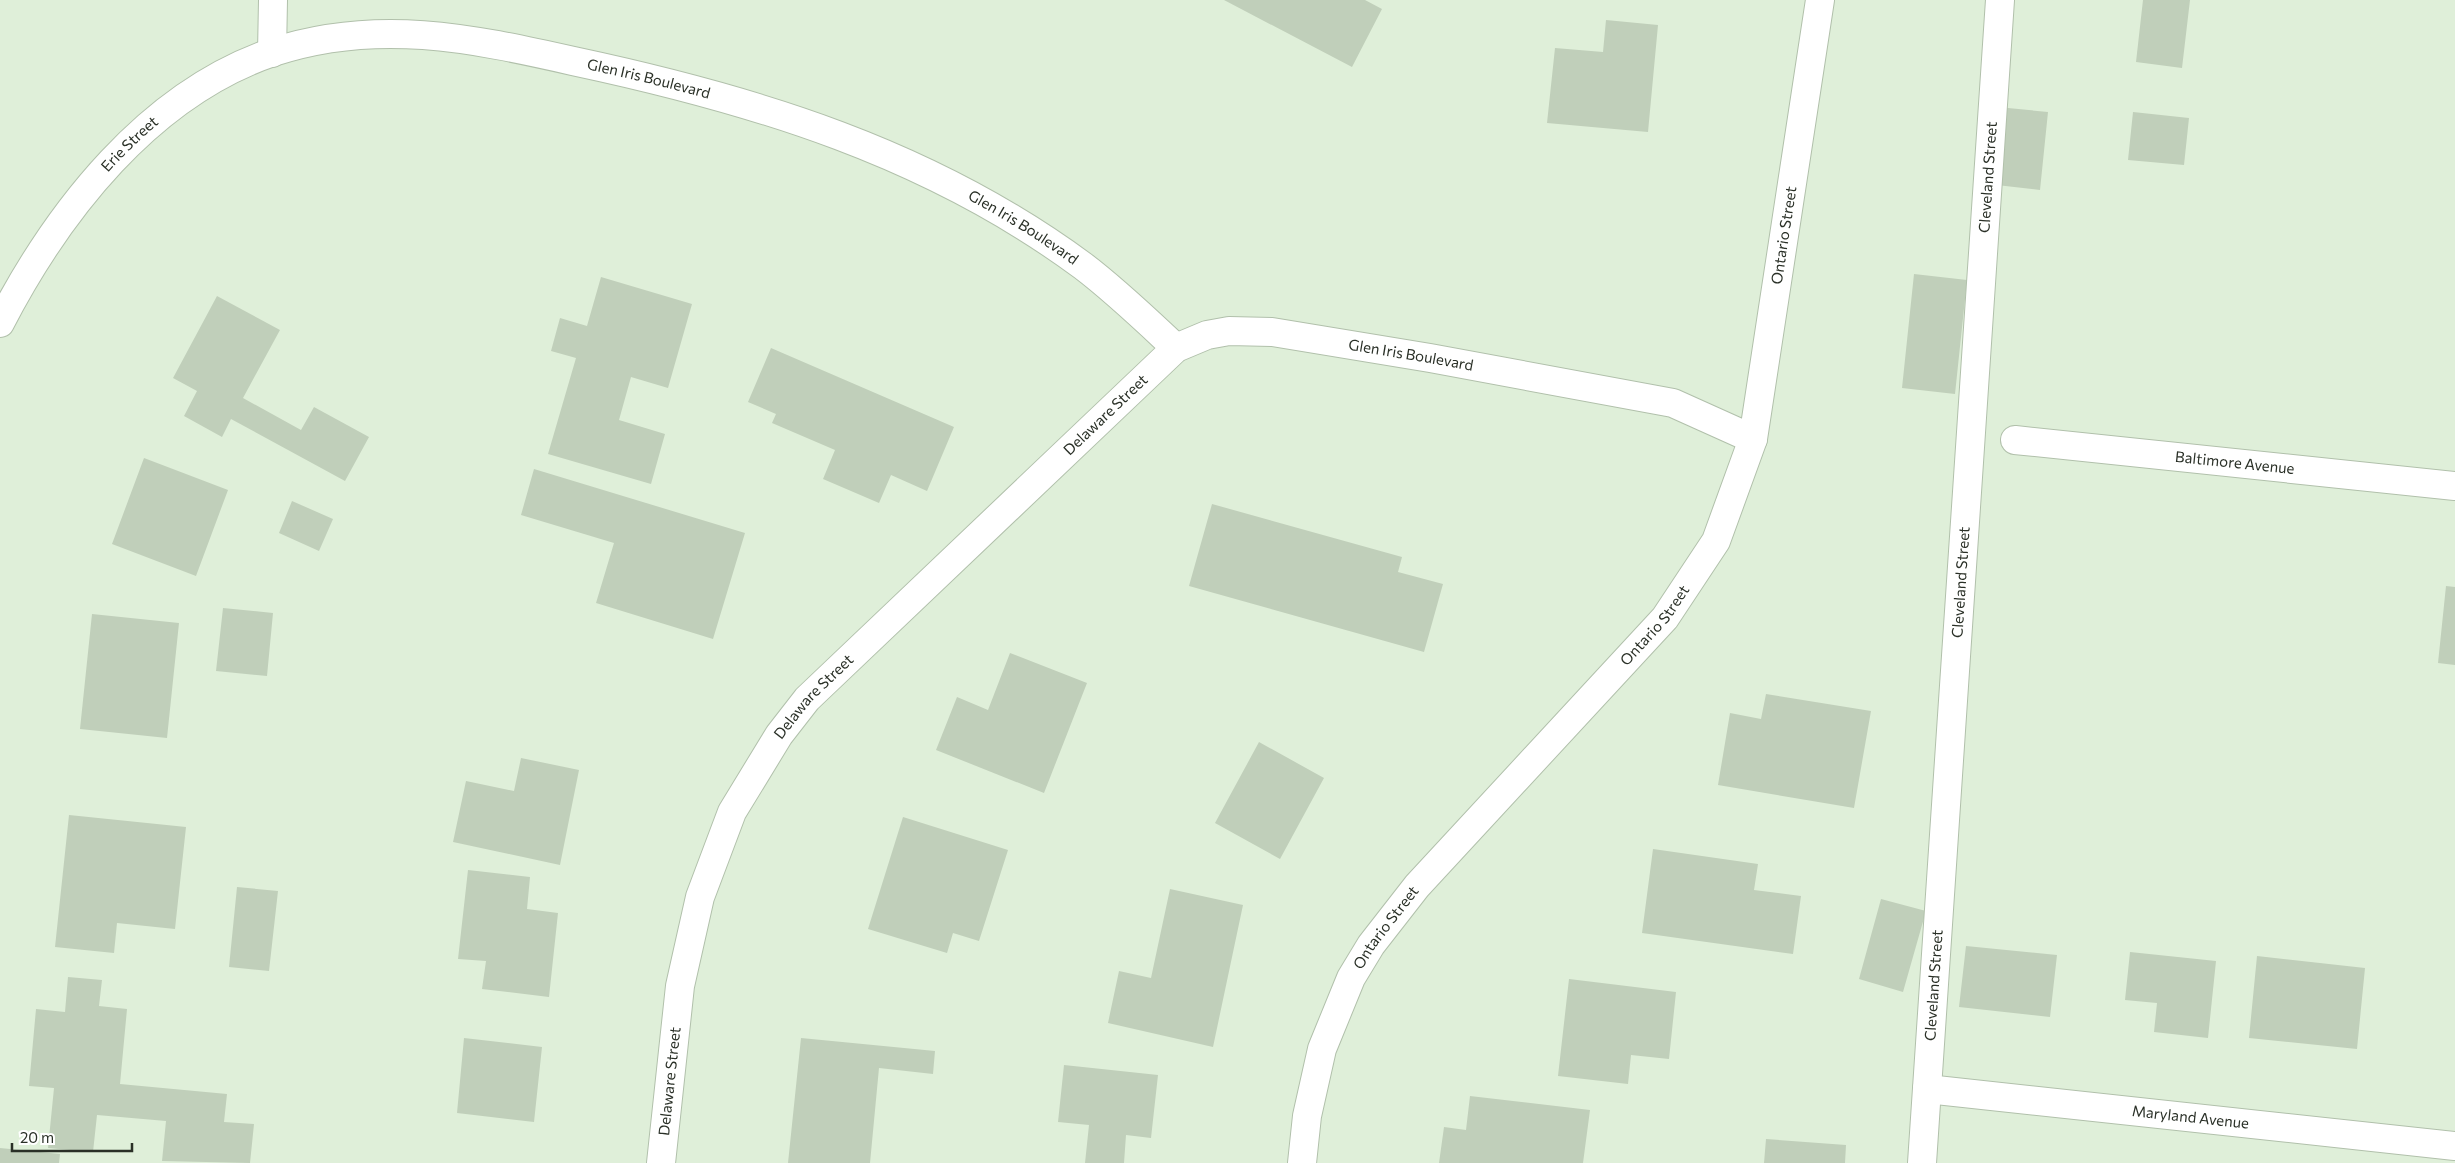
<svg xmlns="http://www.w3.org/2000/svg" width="2455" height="1163" viewBox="0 0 2455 1163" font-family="Commissioner,sans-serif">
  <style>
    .building { fill: #c0cfba }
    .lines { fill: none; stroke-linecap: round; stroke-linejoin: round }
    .street-casing { stroke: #b1c0ab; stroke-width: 30 }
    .street { stroke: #fff; stroke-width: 28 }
    .labels { text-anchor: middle; stroke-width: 5; stroke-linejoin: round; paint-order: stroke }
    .street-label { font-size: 15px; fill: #2a3027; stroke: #fff }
  </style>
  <rect width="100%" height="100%" fill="#dfefd9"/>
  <path class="building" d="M 1224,0 L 1365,0 L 1382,9 L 1352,67 Z
    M 2143,0 L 2190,0 L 2182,68 L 2136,62 Z
    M 1606,20 L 1658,25 L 1648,132 L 1547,123 L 1555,48 L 1603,52 Z
    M 1987,106 L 2048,112 L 2040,190 L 1979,183 Z
    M 2133,112 L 2189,118 L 2184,165 L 2128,160 Z
    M 1914,274 L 1967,280 L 1955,394 L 1902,388 Z
    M 601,277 L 692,304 L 668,388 L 631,377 L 619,420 L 665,434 L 651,484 L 548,454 L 576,358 L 551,351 L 560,318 L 587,326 Z
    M 217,296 L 280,330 L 243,398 L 301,430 L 314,407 L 369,437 L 345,481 L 231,419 L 222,437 L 184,416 L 197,391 L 173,378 Z
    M 771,348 L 954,427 L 927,491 L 891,475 L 879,503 L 823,479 L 835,450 L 772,423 L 776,414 L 748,402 Z
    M 144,458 L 228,490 L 196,576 L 112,544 Z
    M 534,469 L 745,533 L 713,639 L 596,603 L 614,543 L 521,515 Z
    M 292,501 L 333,519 L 319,551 L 279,533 Z
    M 1212,504 L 1402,557 L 1398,572 L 1443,584 L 1424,652 L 1189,586 Z
    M 2446,586 L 2455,587 L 2455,665 L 2438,663 Z
    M 223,608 L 273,613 L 267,676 L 216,671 Z
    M 92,614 L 179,623 L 167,738 L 80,729 Z
    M 1010,653 L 1087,683 L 1044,793 L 936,750 L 957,697 L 988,710 Z
    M 1766,694 L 1871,711 L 1854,808 L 1718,785 L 1730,713 L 1761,719 Z
    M 1259,742 L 1324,778 L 1280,859 L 1215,823 Z
    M 521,758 L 579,770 L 560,865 L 453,842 L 466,781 L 514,791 Z
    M 69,815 L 186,827 L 175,929 L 117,923 L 114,953 L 55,947 Z
    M 903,817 L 1008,850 L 979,941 L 953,933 L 947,953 L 868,929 Z
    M 1653,849 L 1758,864 L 1754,890 L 1801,896 L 1793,954 L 1642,933 Z
    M 468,870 L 530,877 L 527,909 L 558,913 L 549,997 L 482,989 L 486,961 L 458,959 Z
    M 237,887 L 278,891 L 269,971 L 229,967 Z
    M 1170,889 L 1243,905 L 1213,1047 L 1108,1023 L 1119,971 L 1151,978 Z
    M 1881,899 L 1926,911 L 1903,992 L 1859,979 Z
    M 1966,946 L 2057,955 L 2050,1017 L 1959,1007 Z
    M 2130,952 L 2216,961 L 2208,1038 L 2154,1032 L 2157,1003 L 2125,1000 Z
    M 2257,956 L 2365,968 L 2357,1049 L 2249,1038 Z
    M 68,977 L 102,980 L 99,1006 L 127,1009 L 120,1084 L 227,1094 L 224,1122 L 254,1124 L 250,1163 L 162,1161 L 166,1121 L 97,1115 L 93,1152 L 48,1148 L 54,1088 L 29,1086 L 36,1009 L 65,1012 Z
    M 1569,979 L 1676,992 L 1669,1059 L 1631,1055 L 1628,1084 L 1558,1076 Z
    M 464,1038 L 542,1047 L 534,1122 L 457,1113 Z
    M 801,1038 L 935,1051 L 933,1074 L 879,1068 L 870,1163 L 788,1163 Z
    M 1064,1065 L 1158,1075 L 1151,1138 L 1126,1135 L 1124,1163 L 1085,1163 L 1089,1125 L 1058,1122 Z
    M 1470,1096 L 1590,1110 L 1583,1163 L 1439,1163 L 1444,1127 L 1466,1130 Z
    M 1766,1139 L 1846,1145 L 1845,1163 L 1764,1163 Z
    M 0,1148 L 60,1154 L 59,1163 L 0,1163 Z"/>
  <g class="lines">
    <g class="street-casing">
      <g id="street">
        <path d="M 272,53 L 273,0"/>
        <path id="s1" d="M 0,323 C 58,211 149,94 273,52 C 376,18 471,38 573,61 C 756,100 930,153 1083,266 C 1116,291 1146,320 1176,348"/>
        <path id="s2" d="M 2015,440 L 2455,486"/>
        <path id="s3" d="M 1927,1089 L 2455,1146"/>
        <path id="s4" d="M 661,1163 L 680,986 L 700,897 L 732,812 L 779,735 L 807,699 L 1176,348 L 1207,335 L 1229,331 L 1272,332 L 1430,358 L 1673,403 L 1753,439"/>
        <path id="s5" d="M 1302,1163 L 1307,1116 L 1322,1049 L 1351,978 L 1371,945 L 1417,886 L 1665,618 L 1716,541 L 1753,439 L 1820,0"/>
        <path id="s6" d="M 1922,1163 L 2000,0"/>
      </g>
    </g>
    <use href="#street" class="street"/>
  </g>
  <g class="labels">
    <g class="street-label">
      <text dy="5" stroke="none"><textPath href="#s1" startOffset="776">Glen Iris Boulevard</textPath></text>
      <text dy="5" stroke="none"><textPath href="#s1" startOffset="222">Erie Street</textPath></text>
      <text dy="5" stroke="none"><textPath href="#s6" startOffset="988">Cleveland Street</textPath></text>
      <text dy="5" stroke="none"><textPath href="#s1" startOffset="1181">Glen Iris Boulevard</textPath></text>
      <text dy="5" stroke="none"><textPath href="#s5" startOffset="1078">Ontario Street</textPath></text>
      <text dy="5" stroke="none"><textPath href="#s4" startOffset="1245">Glen Iris Boulevard</textPath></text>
      <text dy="5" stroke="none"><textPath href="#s4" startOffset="908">Delaware Street</textPath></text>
      <text dy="5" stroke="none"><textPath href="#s2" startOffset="221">Baltimore Avenue</textPath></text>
      <text dy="5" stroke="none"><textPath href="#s6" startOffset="582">Cleveland Street</textPath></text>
      <text dy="5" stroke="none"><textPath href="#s5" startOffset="659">Ontario Street</textPath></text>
      <text dy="5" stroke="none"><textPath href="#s4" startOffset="502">Delaware Street</textPath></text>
      <text dy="5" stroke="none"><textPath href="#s5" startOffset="254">Ontario Street</textPath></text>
      <text dy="5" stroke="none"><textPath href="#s6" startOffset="178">Cleveland Street</textPath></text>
      <text dy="5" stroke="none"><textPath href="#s4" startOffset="82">Delaware Street</textPath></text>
      <text dy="5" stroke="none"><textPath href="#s3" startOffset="265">Maryland Avenue</textPath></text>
    </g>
  </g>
  <path d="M12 1143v8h120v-8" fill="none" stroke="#2a3027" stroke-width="2.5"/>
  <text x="20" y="1143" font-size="15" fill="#2a3027" stroke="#ffffff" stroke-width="4" paint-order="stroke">20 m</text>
</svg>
